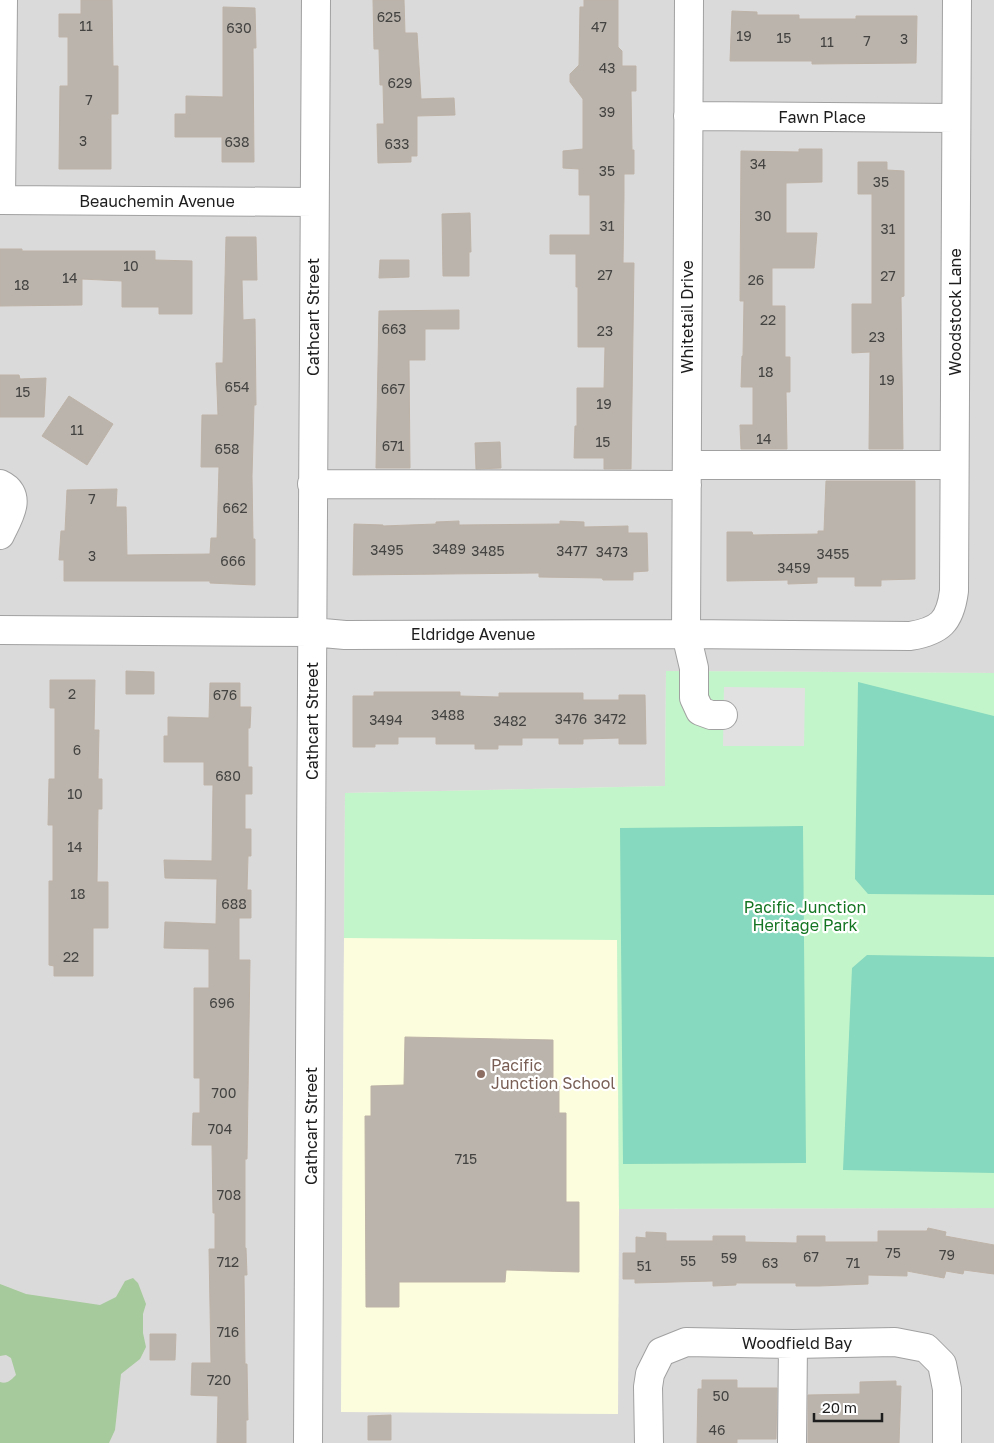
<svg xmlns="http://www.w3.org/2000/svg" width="994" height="1443" viewBox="0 0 994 1443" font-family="'Golos Text',sans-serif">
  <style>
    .residential { fill: #dbdada }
    .education { fill: #fbfddd }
    .forest { fill: #a6ca9b }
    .park { fill: #c3f5ca }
    .pitch { fill: #86d8be }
    .parking { fill: #e1e1e1 }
    .building { fill: #bab4ad; stroke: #beb3a7 }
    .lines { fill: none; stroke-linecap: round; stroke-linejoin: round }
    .minor-casing { stroke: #a1a1a1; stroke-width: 30 }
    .minor { stroke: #fff; stroke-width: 28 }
    .education-dot { fill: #8d6e63; stroke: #fff; stroke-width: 2 }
    .labels { text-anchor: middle; stroke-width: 4.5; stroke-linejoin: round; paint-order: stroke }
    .number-label { font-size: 14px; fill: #444341 }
    .street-label { font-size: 16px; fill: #1d1d1d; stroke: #fff }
    .park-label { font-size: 16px; fill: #137421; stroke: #fff }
    .education-label { font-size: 16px; fill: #785e54; stroke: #fff; text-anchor: start }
  </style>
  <rect width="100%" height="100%" fill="#eeebe4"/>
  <path class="residential" d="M 0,0 L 994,0 L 994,673 L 666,671 L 665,786 L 345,793 L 341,1411 L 617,1414 L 619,1209 L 994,1208 L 994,1443 L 0,1443 Z"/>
  <path class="education" d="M 344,938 L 617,939 L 619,1209 L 618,1414 L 341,1412 Z"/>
  <path class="forest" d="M 133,1278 L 138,1283 L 146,1304 L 143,1314 L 143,1333 L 146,1347 L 140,1359 L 121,1374 L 115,1430 L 109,1443 L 0,1443 L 0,1382 C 7,1385 12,1379 16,1375 L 11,1358 L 6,1355 L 0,1356 L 0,1284 L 26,1294 L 100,1305 L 116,1297 L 125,1281 Z"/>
  <path class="park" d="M 666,671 L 994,673 L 994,1208 L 619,1209 L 617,940 L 344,938 L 345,793 L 665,786 Z"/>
  <path class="pitch" d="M 858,682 L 994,716 L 994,895 L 868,894 L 855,879 Z
    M 803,826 L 806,1163 L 623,1164 L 620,828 Z
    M 867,955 L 994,957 L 994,1173 L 843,1170 L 852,968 Z"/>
  <path class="parking" d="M 724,687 L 805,688 L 804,746 L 723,746 Z"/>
  <path class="building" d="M 81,0 L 112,0 L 113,66 L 118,66 L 118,114 L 111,114 L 111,169 L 59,169 L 60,86 L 68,86 L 68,37 L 59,37 L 59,14 L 81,14 Z
    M 373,0 L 404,0 L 405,33 L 417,33 L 421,99 L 454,98 L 455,115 L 417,116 L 417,156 L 411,156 L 411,162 L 378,163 L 377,124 L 384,124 L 383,85 L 380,85 L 379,49 L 374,49 Z
    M 584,0 L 618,0 L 618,47 L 622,51 L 622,66 L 636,66 L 636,91 L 631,91 L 632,150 L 634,150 L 634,174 L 624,174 L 624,195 L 623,263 L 634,263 L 631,469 L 604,469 L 604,458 L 574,458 L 575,426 L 577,426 L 577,388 L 604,388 L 605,347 L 578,347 L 578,287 L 576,287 L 576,254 L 550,254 L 550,235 L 590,235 L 590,195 L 579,195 L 579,169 L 563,168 L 563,151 L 583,149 L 583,99 L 570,82 L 570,74 L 579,65 L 580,7 L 584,7 Z
    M 223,7 L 255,8 L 256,48 L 253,48 L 254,162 L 222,162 L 222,137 L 175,137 L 175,114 L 186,114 L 186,96 L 223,97 Z
    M 732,11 L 757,12 L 757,15 L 799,15 L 799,19 L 856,19 L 856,16 L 917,16 L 916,63 L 812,64 L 812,61 L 730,61 Z
    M 799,149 L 822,149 L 822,182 L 786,183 L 786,233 L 817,233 L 814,268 L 772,268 L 772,306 L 785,306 L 785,357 L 790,357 L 790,392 L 786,392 L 787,449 L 741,449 L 740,425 L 753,425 L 753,387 L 741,387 L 742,356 L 743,356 L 744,301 L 740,301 L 741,151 L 799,152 Z
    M 858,162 L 887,162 L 887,170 L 904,171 L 904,296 L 901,297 L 903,449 L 869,449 L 870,352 L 852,353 L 852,304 L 872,304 L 872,194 L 858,194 Z
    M 470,213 L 471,252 L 469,252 L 469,276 L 443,276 L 442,214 Z
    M 226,237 L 256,237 L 257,280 L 242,280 L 243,320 L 255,319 L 256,405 L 254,405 L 252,476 L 253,539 L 255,539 L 255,585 L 210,583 L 210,581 L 64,581 L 64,560 L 59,560 L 61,531 L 65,531 L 67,490 L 117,489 L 116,507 L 126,507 L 127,555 L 210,554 L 211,538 L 217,538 L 219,467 L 201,467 L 202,415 L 218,415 L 216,363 L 223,363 Z
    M 0,249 L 22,249 L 22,251 L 155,251 L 155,260 L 192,261 L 192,314 L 159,314 L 159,307 L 122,307 L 122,281 L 82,279 L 82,305 L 0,306 Z
    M 380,260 L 409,260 L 409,277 L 379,278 Z
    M 459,310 L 459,329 L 425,329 L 425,360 L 409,360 L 410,468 L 376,468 L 379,311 Z
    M 0,375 L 19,375 L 20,379 L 46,378 L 44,417 L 0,417 Z
    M 69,396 L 113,424 L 87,465 L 42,436 Z
    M 500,442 L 501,468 L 476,469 L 475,443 Z
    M 826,481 L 915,481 L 915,579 L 881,580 L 881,586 L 855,586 L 855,577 L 817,577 L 817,583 L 788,584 L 788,580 L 727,581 L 727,532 L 752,532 L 753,535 L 818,534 L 818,531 L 824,531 Z
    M 459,521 L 459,525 L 560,524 L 560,521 L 584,522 L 584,527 L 628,526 L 628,533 L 647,533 L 648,571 L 633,572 L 633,580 L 603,580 L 602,578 L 539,577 L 539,573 L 353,575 L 354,524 L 383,525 L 383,526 L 436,524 L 436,522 Z
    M 126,671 L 154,672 L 154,694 L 126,694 Z
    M 50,680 L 95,680 L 94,730 L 99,730 L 98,779 L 102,779 L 102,809 L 98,809 L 97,882 L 108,882 L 108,928 L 93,928 L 93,976 L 54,976 L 54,966 L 49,965 L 49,881 L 53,881 L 53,825 L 48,825 L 49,779 L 55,779 L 55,708 L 50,708 Z
    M 210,683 L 240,683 L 240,707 L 251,707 L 250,728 L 248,728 L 248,767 L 252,767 L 252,794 L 245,794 L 245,829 L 251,829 L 251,856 L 248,856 L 247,890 L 251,890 L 251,918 L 239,918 L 239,960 L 250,960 L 247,1159 L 245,1159 L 245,1248 L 246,1248 L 247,1275 L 244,1275 L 245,1364 L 247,1364 L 248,1420 L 246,1420 L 246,1443 L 217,1443 L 218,1396 L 191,1395 L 192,1363 L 211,1363 L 209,1249 L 215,1249 L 215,1213 L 213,1213 L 212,1145 L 192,1145 L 193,1113 L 200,1113 L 200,1078 L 194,1078 L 194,988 L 209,988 L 209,949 L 164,948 L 165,922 L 216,924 L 217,879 L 165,878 L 164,860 L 212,861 L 213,785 L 204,785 L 204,762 L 164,762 L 164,736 L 168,736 L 168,717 L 209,718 Z
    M 374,692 L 460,692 L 460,696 L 499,697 L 499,693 L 583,693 L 583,700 L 619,700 L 619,695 L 645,695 L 646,744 L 619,744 L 619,738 L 583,739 L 583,744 L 559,744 L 559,738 L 522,738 L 522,745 L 498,745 L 498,749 L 475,749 L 475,744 L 436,744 L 436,737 L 398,737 L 398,744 L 375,744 L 375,747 L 353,747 L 353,696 L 374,696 Z
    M 405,1037 L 553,1040 L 553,1087 L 559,1086 L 559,1113 L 566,1113 L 566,1202 L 579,1202 L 579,1272 L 506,1270 L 505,1282 L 399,1282 L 399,1307 L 366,1307 L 365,1116 L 371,1116 L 371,1086 L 404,1085 Z
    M 928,1228 L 946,1232 L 945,1236 L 994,1245 L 994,1274 L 964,1270 L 963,1274 L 946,1271 L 944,1278 L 907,1271 L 907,1276 L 868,1275 L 868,1284 L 819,1286 L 796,1286 L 796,1283 L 736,1283 L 736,1285 L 713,1286 L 713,1281 L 635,1283 L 635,1279 L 623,1279 L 623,1253 L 636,1253 L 636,1237 L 646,1238 L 646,1232 L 666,1233 L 666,1241 L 713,1241 L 713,1236 L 745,1236 L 745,1242 L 797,1243 L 797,1236 L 825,1236 L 825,1242 L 878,1242 L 878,1231 L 927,1231 Z
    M 150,1334 L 176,1334 L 175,1360 L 150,1360 Z
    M 702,1380 L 737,1380 L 737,1388 L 777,1388 L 776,1439 L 737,1439 L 737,1443 L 697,1443 L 698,1389 L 702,1389 Z
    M 896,1381 L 896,1386 L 901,1386 L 899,1443 L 808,1443 L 808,1395 L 860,1394 L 860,1382 Z
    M 391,1415 L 391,1440 L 368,1440 L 368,1416 Z"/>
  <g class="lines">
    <g class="minor-casing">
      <path id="minor" d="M 689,0 L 686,634 L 694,668 L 694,698 L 700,711 L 711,715 L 723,715
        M 688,116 L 955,118
        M 0,200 L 313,202
        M 1,200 L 3,0
        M 687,465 L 954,465
        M 0,484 C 24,495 8,518 0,535
        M 312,484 L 687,485
        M 0,630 L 312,632 L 345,635 L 686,634 L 910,636 C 940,631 950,622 954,591 L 957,0
        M 308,1443 C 313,962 310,481 316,0
        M 649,1443 L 648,1387 L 650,1374 L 661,1352 L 686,1342 L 793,1344 L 895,1342 L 926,1348 L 942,1364 L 947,1389 L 947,1443
        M 792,1443 L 793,1344"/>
    </g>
    <use href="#minor" class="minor"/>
  </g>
  <circle class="education-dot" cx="481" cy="1074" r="5"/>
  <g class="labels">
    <g class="number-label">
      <text x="389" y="22">625</text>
      <text x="86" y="31">11</text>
      <text x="599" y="32">47</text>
      <text x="239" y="33">630</text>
      <text x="744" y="41">19</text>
      <text x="784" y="43">15</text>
      <text x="904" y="44">3</text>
      <text x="867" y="46">7</text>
      <text x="827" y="47">11</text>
      <text x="607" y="73">43</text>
      <text x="400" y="88">629</text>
      <text x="89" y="105">7</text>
      <text x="607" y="117">39</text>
      <text x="83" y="146">3</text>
      <text x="237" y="147">638</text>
      <text x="397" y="149">633</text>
      <text x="758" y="169">34</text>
      <text x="607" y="176">35</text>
      <text x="881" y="187">35</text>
      <text x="763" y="221">30</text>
      <text x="607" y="231">31</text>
      <text x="888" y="234">31</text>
      <text x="131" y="271">10</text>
      <text x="605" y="280">27</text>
      <text x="888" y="281">27</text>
      <text x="70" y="283">14</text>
      <text x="756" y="285">26</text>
      <text x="22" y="290">18</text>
      <text x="768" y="325">22</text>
      <text x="394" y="334">663</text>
      <text x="605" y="336">23</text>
      <text x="877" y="342">23</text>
      <text x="766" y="377">18</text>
      <text x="887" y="385">19</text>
      <text x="237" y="392">654</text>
      <text x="393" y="394">667</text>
      <text x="23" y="397">15</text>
      <text x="604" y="409">19</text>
      <text x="77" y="435">11</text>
      <text x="764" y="444">14</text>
      <text x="603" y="447">15</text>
      <text x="393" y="451">671</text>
      <text x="227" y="454">658</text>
      <text x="92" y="504">7</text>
      <text x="235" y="513">662</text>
      <text x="449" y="554">3489</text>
      <text x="387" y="555">3495</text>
      <text x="488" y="556">3485</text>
      <text x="572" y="556">3477</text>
      <text x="612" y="557">3473</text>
      <text x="833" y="559">3455</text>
      <text x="92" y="561">3</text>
      <text x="233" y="566">666</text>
      <text x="794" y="573">3459</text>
      <text x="72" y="699">2</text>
      <text x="225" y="700">676</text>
      <text x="448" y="720">3488</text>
      <text x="571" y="724">3476</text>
      <text x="610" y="724">3472</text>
      <text x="386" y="725">3494</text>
      <text x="510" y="726">3482</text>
      <text x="77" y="755">6</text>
      <text x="228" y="781">680</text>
      <text x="75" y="799">10</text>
      <text x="75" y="852">14</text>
      <text x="78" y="899">18</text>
      <text x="234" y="909">688</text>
      <text x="71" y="962">22</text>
      <text x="222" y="1008">696</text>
      <text x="224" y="1098">700</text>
      <text x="220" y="1134">704</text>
      <text x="466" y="1164">715</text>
      <text x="229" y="1200">708</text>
      <text x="893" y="1258">75</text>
      <text x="947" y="1260">79</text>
      <text x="811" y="1262">67</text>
      <text x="729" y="1263">59</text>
      <text x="688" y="1266">55</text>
      <text x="228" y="1267">712</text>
      <text x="770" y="1268">63</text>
      <text x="853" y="1268">71</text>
      <text x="644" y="1271">51</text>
      <text x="228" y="1337">716</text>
      <text x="219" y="1385">720</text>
      <text x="721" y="1401">50</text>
      <text x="717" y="1435">46</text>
    </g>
    <g class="street-label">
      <text x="822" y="123">Fawn Place</text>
      <text x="157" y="207">Beauchemin Avenue</text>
      <text transform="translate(955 312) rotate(-90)" y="6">Woodstock Lane</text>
      <text transform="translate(313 317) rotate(-90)" y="6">Cathcart Street</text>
      <text transform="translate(687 317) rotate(-90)" y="6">Whitetail Drive</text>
      <text x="473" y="640">Eldridge Avenue</text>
      <text transform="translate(312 721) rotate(-90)" y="6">Cathcart Street</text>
      <text transform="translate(311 1126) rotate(-90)" y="6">Cathcart Street</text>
      <text x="797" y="1349">Woodfield Bay</text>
    </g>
    <g class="park-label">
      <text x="805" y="913">Pacific Junction<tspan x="805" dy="18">Heritage Park</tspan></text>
    </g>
    <g class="education-label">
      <text x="491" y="1071">Pacific<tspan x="491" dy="18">Junction School</tspan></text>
    </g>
  </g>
  <path d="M814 1413v8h68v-8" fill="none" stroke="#1d1d1d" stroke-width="2.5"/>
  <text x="822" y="1413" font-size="15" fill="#1d1d1d" stroke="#ffffff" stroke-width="4" paint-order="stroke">20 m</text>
</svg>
